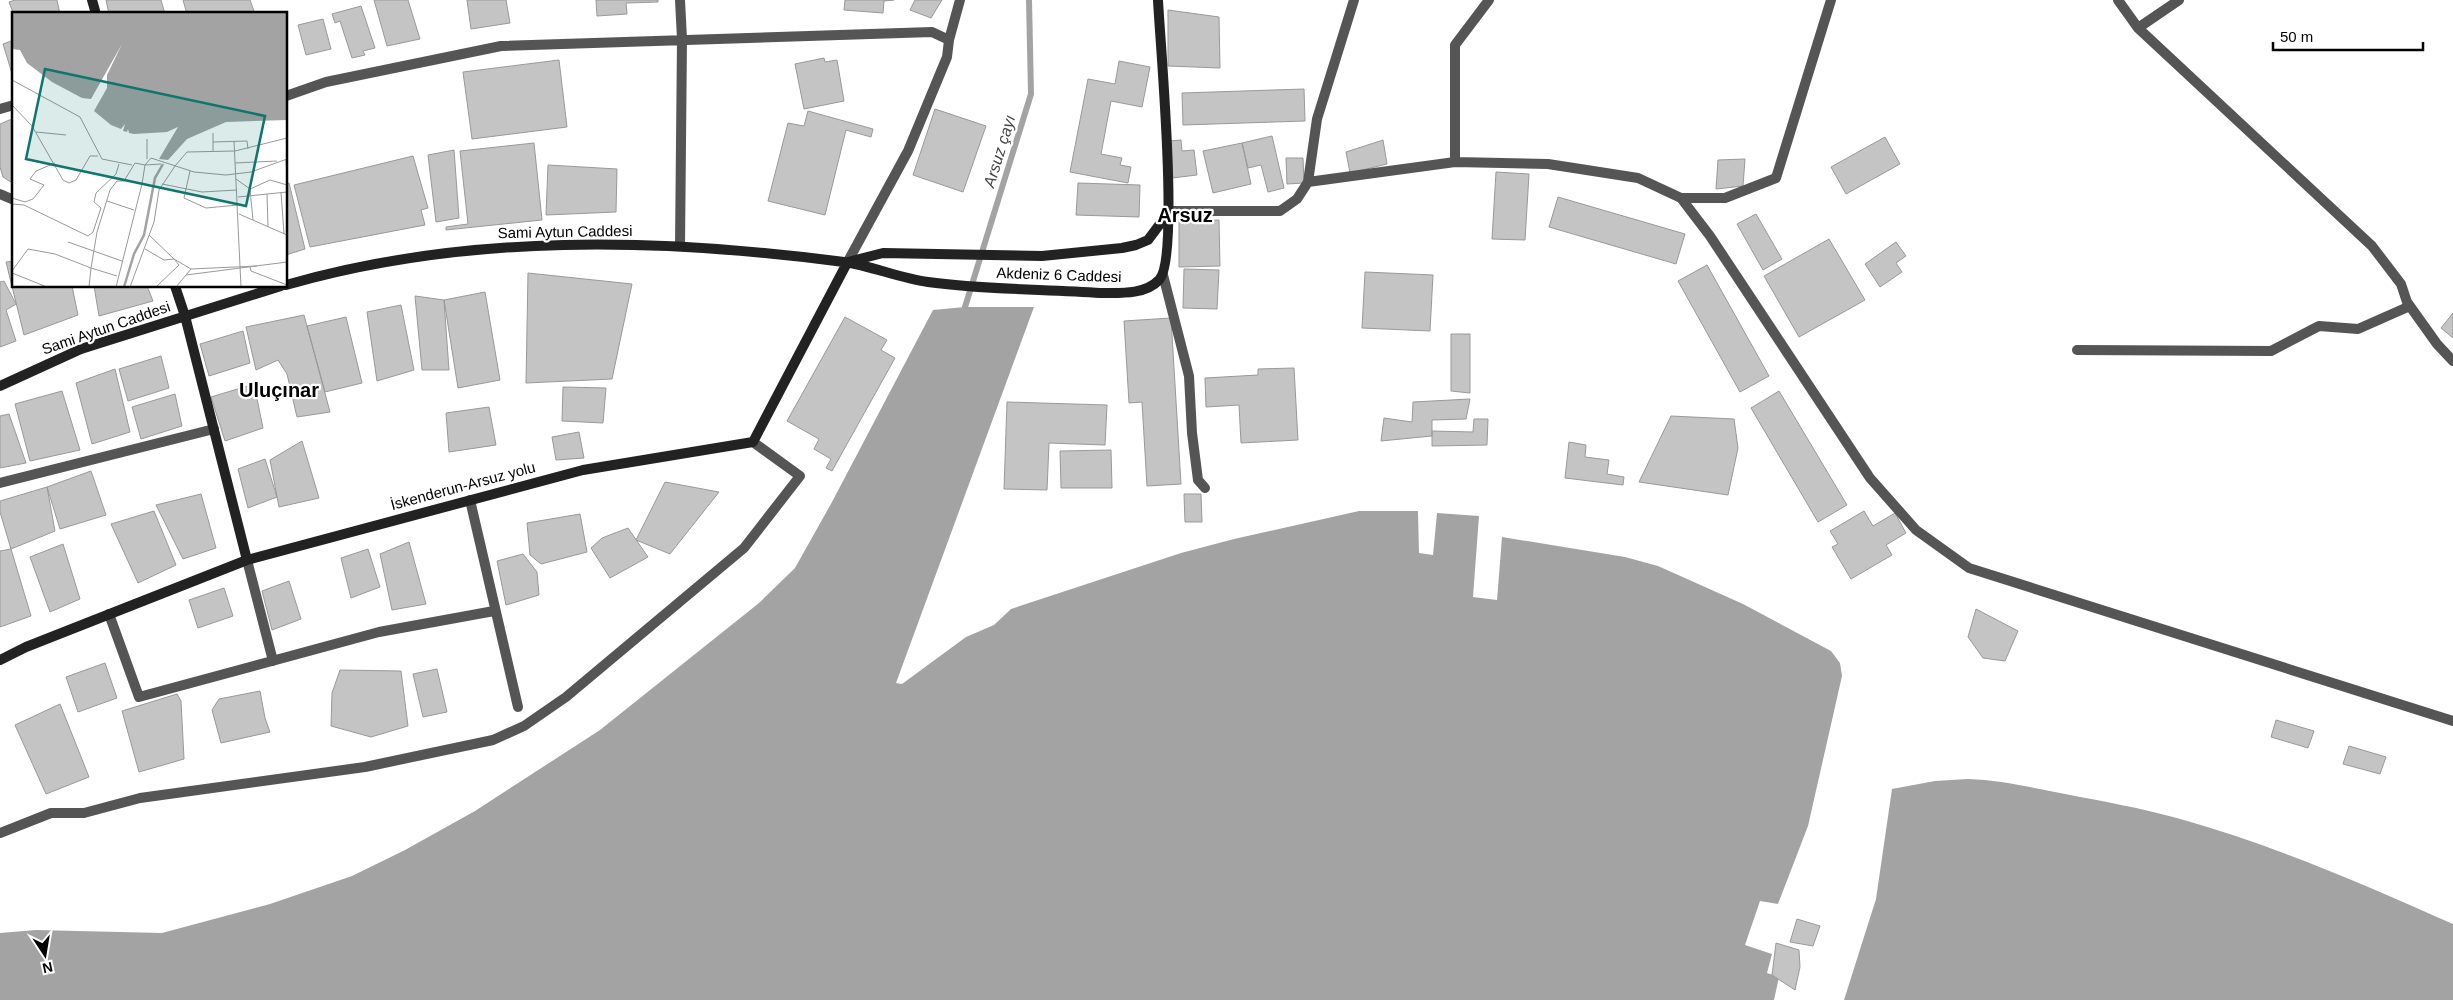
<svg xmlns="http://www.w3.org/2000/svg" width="2453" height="1000" viewBox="0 0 2453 1000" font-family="Arial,sans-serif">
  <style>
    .water { fill: #a3a3a3 }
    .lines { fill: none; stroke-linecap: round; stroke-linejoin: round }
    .stream { stroke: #a3a3a3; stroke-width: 6 }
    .building { fill: #c4c4c4; stroke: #999 }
    .street { stroke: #555; stroke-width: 10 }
    .secondary { stroke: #222; stroke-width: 10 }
    .labels { text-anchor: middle; stroke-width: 4.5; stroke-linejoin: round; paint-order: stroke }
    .street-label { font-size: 15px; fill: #000; stroke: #fff }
    .water-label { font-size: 16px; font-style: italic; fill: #444; stroke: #fff }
    .district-label { font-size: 20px; font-weight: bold; fill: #000; stroke: #fff }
    .inset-river { fill: none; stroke: #a3a3a3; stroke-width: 2.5 }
    .inset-road { fill: none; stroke: #999; stroke-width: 1 }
    .view { fill: #0f766e; fill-opacity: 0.15; stroke: #0f766e; stroke-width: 2.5 }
    .inset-edge { fill: none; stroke: #000; stroke-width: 2.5 }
  </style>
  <rect width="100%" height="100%" fill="#fff"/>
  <path class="water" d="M 965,307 L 1034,307 L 896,683 L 902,684 L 966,637 L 994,625 L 1011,609 L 1181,553 L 1234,539 L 1359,511 L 1418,511 L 1419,553 L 1433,555 L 1437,513 L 1479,516 L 1473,597 L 1497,600 L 1502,537 L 1625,557 L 1658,566 L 1743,604 L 1831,651 L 1840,663 L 1842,676 L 1808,826 L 1778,904 L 1760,901 L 1745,945 L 1772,954 L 1767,973 L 1779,977 L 1774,1000 L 0,1000 L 0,933 L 36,930 L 162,933 L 270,904 L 352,876 L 405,850 L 475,811 L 600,730 L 759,603 L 795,568 L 832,502 L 933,310 Z
    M 1968,779 C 2001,780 2033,788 2065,794 C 2102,801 2140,808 2177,818 C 2271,844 2363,884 2453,924 L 2453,1000 L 1844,1000 L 1876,899 L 1892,789 L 1935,781 Z"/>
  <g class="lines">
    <path class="stream" d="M 965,307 L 1031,94 L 1029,0"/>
  </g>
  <path class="building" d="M 15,0 L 57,0 L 60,14 L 14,15 L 9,2 Z
    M 106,0 L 161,0 L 165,14 L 109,14 Z
    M 183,0 L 250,0 L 255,14 L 187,14 Z
    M 374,0 L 408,0 L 420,39 L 387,46 Z
    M 467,0 L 506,0 L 510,23 L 471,29 Z
    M 596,0 L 658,0 L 658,2 L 626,3 L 627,14 L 597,16 Z
    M 845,0 L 894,0 L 884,1 L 883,13 L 844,10 Z
    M 915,0 L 942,0 L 931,18 L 910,10 Z
    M 361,6 L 375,48 L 363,51 L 365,55 L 352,58 L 340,21 L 335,23 L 332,14 Z
    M 1168,10 L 1219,17 L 1220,68 L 1168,66 Z
    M 323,19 L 331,49 L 306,55 L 298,25 Z
    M 14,40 L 14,80 L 3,44 Z
    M 824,58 L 825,62 L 837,60 L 844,101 L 804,109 L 795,64 Z
    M 559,60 L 567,127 L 472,139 L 463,72 Z
    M 1119,61 L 1150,67 L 1142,107 L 1111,101 L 1101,154 L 1122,158 L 1120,165 L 1131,167 L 1128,183 L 1070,172 L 1088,79 L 1115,84 Z
    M 1304,89 L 1305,121 L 1183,125 L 1182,93 Z
    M 935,109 L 986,126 L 963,192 L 913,175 Z
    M 808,111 L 873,129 L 871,137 L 846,130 L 825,215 L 768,201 L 788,123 L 804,126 Z
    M 14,118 L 14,184 L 3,177 L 0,167 L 0,124 Z
    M 1272,136 L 1284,188 L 1268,192 L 1261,165 L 1248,168 L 1242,143 Z
    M 1885,137 L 1900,164 L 1846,194 L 1831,167 Z
    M 1181,140 L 1182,151 L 1194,150 L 1197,175 L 1172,178 L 1169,141 Z
    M 1383,140 L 1387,164 L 1350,173 L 1346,152 Z
    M 534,143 L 542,220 L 446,230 L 446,227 L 468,224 L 460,151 Z
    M 1242,143 L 1251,184 L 1213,193 L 1203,151 Z
    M 454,150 L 459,218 L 436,222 L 428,155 Z
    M 413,156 L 428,208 L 421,210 L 425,225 L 310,247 L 294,185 Z
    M 1286,158 L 1303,158 L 1304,183 L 1287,184 Z
    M 1745,159 L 1743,186 L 1716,189 L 1718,160 Z
    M 548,165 L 617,169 L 616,212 L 546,215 Z
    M 1496,172 L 1529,174 L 1525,240 L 1492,239 Z
    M 289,183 L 305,249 L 286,255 L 286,184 Z
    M 1078,183 L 1140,185 L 1139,217 L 1076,215 Z
    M 1558,197 L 1685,234 L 1676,264 L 1549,227 Z
    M 1756,214 L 1782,259 L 1763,270 L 1737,224 Z
    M 1219,220 L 1220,266 L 1179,267 L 1179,221 Z
    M 1829,239 L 1865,300 L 1799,337 L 1764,276 Z
    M 1896,242 L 1906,256 L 1896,263 L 1902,272 L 1880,287 L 1865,264 Z
    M 14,261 L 14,286 L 72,286 L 78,315 L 24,335 L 6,262 Z
    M 1707,265 L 1769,376 L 1740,392 L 1678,281 Z
    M 1184,269 L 1219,270 L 1217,309 L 1183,308 Z
    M 1365,272 L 1433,275 L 1430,331 L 1362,328 Z
    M 528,273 L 632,284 L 612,379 L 526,383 Z
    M 4,281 L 16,304 L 6,310 L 16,341 L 0,347 L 0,282 Z
    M 94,286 L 147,286 L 153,301 L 99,316 Z
    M 485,292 L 500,380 L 458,388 L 444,300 Z
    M 415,296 L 444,300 L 449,370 L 422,370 Z
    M 401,305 L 414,370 L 377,381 L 367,312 Z
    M 2453,313 L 2453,338 L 2441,328 Z
    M 304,315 L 330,412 L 297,417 L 287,374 L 278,360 L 256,370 L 246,327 Z
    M 346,317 L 362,383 L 325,392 L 307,326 Z
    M 845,317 L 887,340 L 881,350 L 895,358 L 832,471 L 826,468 L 831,459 L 814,449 L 819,439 L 787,421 Z
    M 1171,318 L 1181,484 L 1147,486 L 1142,402 L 1129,403 L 1124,321 Z
    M 243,331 L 250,363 L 209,376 L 200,344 Z
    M 1451,334 L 1470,334 L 1470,393 L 1451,391 Z
    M 161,356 L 169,388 L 128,401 L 119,369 Z
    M 1294,368 L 1298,440 L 1241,443 L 1239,405 L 1206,407 L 1205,378 L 1258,375 L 1258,369 Z
    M 115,369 L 130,432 L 92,444 L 76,383 Z
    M 254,384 L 263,428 L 225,441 L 211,397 Z
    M 563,387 L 606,388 L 603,423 L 562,421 Z
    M 62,391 L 80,450 L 30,461 L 15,404 Z
    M 1779,391 L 1847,505 L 1818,522 L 1751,408 Z
    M 175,394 L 182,426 L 141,439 L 132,407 Z
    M 1470,399 L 1466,419 L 1432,420 L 1432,436 L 1381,441 L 1384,418 L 1412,422 L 1413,402 Z
    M 1007,402 L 1107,405 L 1105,445 L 1049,443 L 1047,490 L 1004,489 Z
    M 489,407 L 496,445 L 449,452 L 446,413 Z
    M 9,414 L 26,463 L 0,468 L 0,416 Z
    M 1671,416 L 1734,419 L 1738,448 L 1728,495 L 1639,482 Z
    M 1474,419 L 1488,419 L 1487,445 L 1432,446 L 1432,431 L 1473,432 Z
    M 579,432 L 584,458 L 556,460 L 552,437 Z
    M 302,441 L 319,498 L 279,507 L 270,460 Z
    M 1569,442 L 1586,445 L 1585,457 L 1609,460 L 1607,474 L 1624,477 L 1623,485 L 1565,478 Z
    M 1111,450 L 1112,488 L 1061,488 L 1060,451 Z
    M 265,459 L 277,497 L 248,508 L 238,469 Z
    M 91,471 L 106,515 L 60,529 L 47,487 Z
    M 665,482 L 719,492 L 670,554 L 636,540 Z
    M 47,487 L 55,531 L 11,549 L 0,512 L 0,501 Z
    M 201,494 L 216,548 L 183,559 L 156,505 Z
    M 1184,494 L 1201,494 L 1202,522 L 1185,522 Z
    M 154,511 L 176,565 L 138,583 L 111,524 Z
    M 1864,511 L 1873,526 L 1895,513 L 1906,533 L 1886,545 L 1892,555 L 1851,579 L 1832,547 L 1838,544 L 1830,531 Z
    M 580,514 L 587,552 L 541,564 L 530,555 L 527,523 Z
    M 628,528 L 648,557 L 610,578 L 591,548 L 602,538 Z
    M 409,542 L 426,604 L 392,610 L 380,554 Z
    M 63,544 L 80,599 L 50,612 L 30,557 Z
    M 11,549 L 31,616 L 0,627 L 0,551 Z
    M 368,549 L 380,587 L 351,598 L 341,558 Z
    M 523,554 L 537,572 L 539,595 L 506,605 L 497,561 Z
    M 289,581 L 301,619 L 272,630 L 262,591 Z
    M 224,588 L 233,616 L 198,628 L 189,600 Z
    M 1976,609 L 2018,631 L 2005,661 L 1983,658 L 1968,637 Z
    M 105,663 L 117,698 L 78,712 L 66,677 Z
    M 437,669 L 447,712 L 423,717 L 413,674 Z
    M 340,670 L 401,671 L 408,726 L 371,737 L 331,726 L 332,693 Z
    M 260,691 L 265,718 L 270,732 L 221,743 L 212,710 L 219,699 Z
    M 177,694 L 181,701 L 184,759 L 139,772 L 122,711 Z
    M 60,704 L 89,777 L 46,794 L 15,725 Z
    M 2276,720 L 2314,731 L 2308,748 L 2271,737 Z
    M 2349,746 L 2386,757 L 2380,774 L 2343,764 Z
    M 1797,919 L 1820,926 L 1813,946 L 1790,942 Z
    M 1776,943 L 1799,950 L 1800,967 L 1795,990 L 1772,975 Z"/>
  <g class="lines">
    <path class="street" d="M 680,0 L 682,39 L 680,246
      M 2118,0 L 2138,28 L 2372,246 L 2401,284 L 2407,302 L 2437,344 L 2453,361
      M 2138,28 L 2179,0
      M 286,96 L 326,82 L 501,46 L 932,32 L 949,40
      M 0,109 L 14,105
      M 1455,162 L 1455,45 L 1489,0
      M 1308,182 L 1455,162 L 1548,164 L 1638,178 L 1681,198 L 1710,236 L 1870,478 L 1916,530 L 1969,568 L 2453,721
      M 0,194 L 14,200
      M 1681,198 L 1725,198 L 1776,178 L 1831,0
      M 1170,211 L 1280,211 L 1297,199 L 1308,182 L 1317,119 L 1354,0
      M 847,263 L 908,151 L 947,57 L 949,40 L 960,0
      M 1163,275 L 1189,376 L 1192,433 L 1198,480 L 1205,488
      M 2077,350 L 2271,351 L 2319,326 L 2358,329 L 2410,306
      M 0,483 L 214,429
      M 470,500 L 518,707
      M 247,560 L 273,661
      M 109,614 L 139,697 L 379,632 L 494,611
      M 0,833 L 51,813 L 84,813 L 140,798 L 365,767 L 493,740 L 524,726 L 566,697 L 744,548 L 800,476 L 753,442"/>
    <path class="secondary" d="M 92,0 L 96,14
      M 848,262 L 883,253 L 1042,256 L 1122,248 L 1136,245 L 1148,240 L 1169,212
      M 286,285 C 466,233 660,238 844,262 C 872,266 899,278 928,282 C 985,290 1043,289 1101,293 C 1119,293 1145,295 1159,280 C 1180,259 1160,42 1158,0
      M 175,286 L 185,316 L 247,560
      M 0,386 L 81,349 L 281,286
      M 0,660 L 26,647 L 247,560 L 583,470 L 753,442 L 847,263"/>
  </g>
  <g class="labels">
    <g class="street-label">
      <text transform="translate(565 232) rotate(-1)" y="5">Sami Aytun Caddesi</text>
      <text transform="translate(1059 275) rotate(2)" y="5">Akdeniz 6 Caddesi</text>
      <text transform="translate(106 328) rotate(-19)" y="5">Sami Aytun Caddesi</text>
      <text transform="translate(463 486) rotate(-15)" y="5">İskenderun-Arsuz yolu</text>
    </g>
    <g class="water-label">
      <text transform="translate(999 151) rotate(-73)" y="6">Arsuz çayı</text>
    </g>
    <g class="district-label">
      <text x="1185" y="222">Arsuz</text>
      <text x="279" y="397">Uluçınar</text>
    </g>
  </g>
  <g transform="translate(12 12)">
    <rect width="275" height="275" fill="#fff"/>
    <path d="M 0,0 L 275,0 L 275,108 L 214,110 L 175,127 L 156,148 L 147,147 L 166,115 L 155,120 L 122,122 L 117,121 L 116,117 L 115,120 L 111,119 L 113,112 L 109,117 L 99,113 L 82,99 L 95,76 L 95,63 L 110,32 L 79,87 L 70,86 L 40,70 L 15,51 L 8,38 L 0,37 Z" fill="#a3a3a3"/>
    <path class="inset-river" d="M 112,275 L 122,242 L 132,223 L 143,166 L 151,152"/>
    <path class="inset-road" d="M 0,68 L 68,105 L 90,147 L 120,153M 0,93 L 20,114 L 51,168 L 57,171 L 64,168 L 78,144 L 86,144M 24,120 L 54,123M 201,121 L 201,139M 222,129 L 229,275M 201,130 L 235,129 L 236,137M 135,147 L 135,127M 274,148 L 275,165M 223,151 L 265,149M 133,153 L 139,146 L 182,160 L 214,163 L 239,160 L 275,147M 133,153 L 149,152M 163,154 L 175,140 L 223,139 L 275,126M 178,159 L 172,186 L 194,196 L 226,193M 224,167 L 238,177 L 258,168 L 275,173M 150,172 L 190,180 L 225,178M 238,177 L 241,208M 269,180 L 272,222M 255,182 L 256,215M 226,185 L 275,180M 0,186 L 13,190 L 21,187 L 32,173 L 18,167 L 24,159 L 43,151M 95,189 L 122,198M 0,192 L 12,193 L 76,224 L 81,220 L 89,196 L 82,190 L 84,181 L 104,162 L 107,152M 227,202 L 275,223M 137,223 L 162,247 L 179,257M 56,230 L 110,249M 133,237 L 152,248 L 162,247 L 167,253 L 144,275M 238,255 L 239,259 L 275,273M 0,259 L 16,237 L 43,242 L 79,256 L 77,275M 0,261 L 35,275M 174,263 L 275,250M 104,275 L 130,172 L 133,153 L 123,151 L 112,169 L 105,169 L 98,178 L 85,220 L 79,256 L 105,264M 118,275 L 142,210 L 147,178 L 163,154M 164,275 L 179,257 L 245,254"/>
    <path class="view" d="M 33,57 L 253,104 L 234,194 L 14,147 Z"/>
    <rect width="275" height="275" class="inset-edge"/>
  </g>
  <g transform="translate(45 955) rotate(168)" stroke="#ffffff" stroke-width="4" paint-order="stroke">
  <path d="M0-4L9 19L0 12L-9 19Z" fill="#000000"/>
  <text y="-8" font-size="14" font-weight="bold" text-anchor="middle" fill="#000000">N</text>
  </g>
  <path d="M2273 42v8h150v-8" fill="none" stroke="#000000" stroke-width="2.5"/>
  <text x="2280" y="42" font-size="15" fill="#000000" stroke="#ffffff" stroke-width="4" paint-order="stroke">50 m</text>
</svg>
